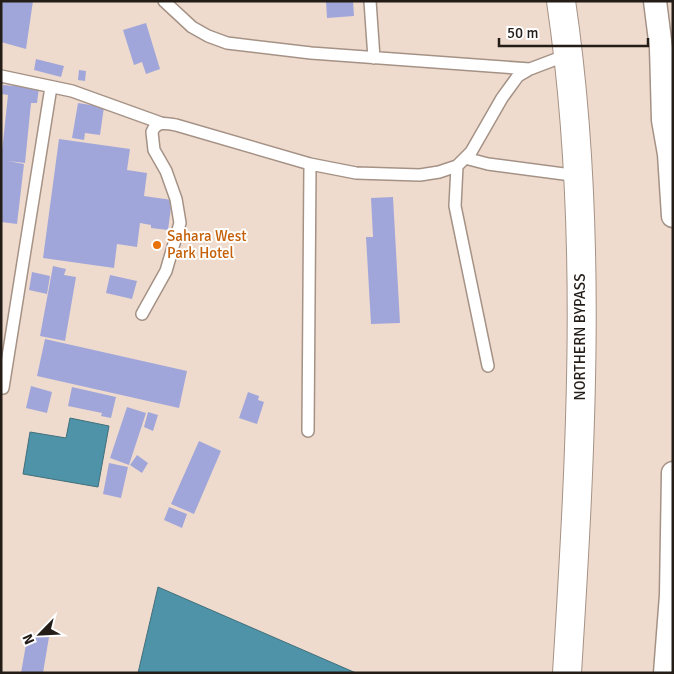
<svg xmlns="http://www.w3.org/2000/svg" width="674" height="674" viewBox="0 0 674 674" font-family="Signika,sans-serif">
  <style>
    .water { fill: #4e93a7; stroke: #416f7c }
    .building { fill: #a1a6da }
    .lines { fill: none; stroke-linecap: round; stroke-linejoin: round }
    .service-casing { stroke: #a59286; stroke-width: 14 }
    .minor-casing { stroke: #a59286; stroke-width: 25 }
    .primary-casing { stroke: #a59286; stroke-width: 30 }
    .service { stroke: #fff; stroke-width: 11 }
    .minor { stroke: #fff; stroke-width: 22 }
    .primary { stroke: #fff; stroke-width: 28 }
    .food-dot { fill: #e8710a; stroke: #fff; stroke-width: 2 }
    .labels { text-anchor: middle; stroke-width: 4; stroke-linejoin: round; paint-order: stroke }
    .food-label { font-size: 15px; fill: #c56008; stroke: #fff; text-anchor: start }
    .street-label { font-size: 15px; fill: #231c17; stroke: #fff }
  </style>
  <rect width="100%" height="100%" fill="#efdbcd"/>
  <path class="water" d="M 70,418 L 109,426 L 98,487 L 23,474 L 30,432 L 66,438 Z
    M 158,587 L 356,673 L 138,673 Z"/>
  <path class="building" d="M 1,1 L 33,1 L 26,49 L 1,42 Z
    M 326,1 L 353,1 L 354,16 L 327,18 Z
    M 146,23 L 160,69 L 146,74 L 142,62 L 134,65 L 123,30 Z
    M 36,59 L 64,66 L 61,77 L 34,70 Z
    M 79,70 L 86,71 L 85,81 L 78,80 Z
    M 3,85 L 39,88 L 37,103 L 31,103 L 25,163 L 8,161 L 24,164 L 17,224 L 1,222 L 1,161 L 8,95 L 2,94 Z
    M 78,103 L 104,107 L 100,135 L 85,133 L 84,140 L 72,138 Z
    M 59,139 L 130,149 L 127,170 L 147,173 L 144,196 L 172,200 L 168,230 L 151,228 L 151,225 L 140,223 L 137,247 L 117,244 L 114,268 L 43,258 Z
    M 393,197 L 400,323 L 371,324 L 366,237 L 373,237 L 371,198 Z
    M 53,266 L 66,269 L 64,275 L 76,277 L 65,341 L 40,336 Z
    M 32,272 L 50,276 L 47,294 L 29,290 Z
    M 110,275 L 137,281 L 132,299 L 106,293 Z
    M 45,339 L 187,371 L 179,408 L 37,376 Z
    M 31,386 L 52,392 L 47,413 L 26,408 Z
    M 72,387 L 116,397 L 111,418 L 101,416 L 102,413 L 68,406 Z
    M 248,392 L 259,396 L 258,400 L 264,402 L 257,424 L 239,418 Z
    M 127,407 L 146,413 L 129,465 L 110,458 Z
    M 148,412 L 158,415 L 153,431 L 144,427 Z
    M 199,441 L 221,451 L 194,514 L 171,504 Z
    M 137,455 L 148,463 L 142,473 L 130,465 Z
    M 109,463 L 128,467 L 121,498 L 103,494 Z
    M 169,507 L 187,514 L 182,528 L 164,520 Z
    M 28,633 L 49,637 L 43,673 L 21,673 Z"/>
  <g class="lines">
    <g class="service-casing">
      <path id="service" d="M 164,1 L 192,27 L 208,36 L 227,43 L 311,53 L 530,69
        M 370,1 L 374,58
        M 1,76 L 72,91 L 161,123
        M 465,158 L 488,164 L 579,176
        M 457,166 L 455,206 L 488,366
        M 142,314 L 166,271 L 180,223 L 176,199 L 166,171 L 154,150 L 152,132 C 156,121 166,123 176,125 L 310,164 L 356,173 L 420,175 L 439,172 L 457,166 L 471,152 L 502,98 L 518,76 L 530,69 L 567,55
        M 3,388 L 51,87
        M 308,431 L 310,164"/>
    </g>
    <g class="minor-casing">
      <path id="minor" d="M 655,1 L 661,48 L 663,120 L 669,154 L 673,216
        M 665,673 L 671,595 L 673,473"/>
    </g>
    <g class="primary-casing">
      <path id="primary" d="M 561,1 C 594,223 581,450 567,673"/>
    </g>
    <use href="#service" class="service"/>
    <use href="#minor" class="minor"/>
    <use href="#primary" class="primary"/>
  </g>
  <circle class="food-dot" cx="157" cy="245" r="5"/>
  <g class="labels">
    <g class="food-label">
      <text x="167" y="241">Sahara West<tspan x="167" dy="17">Park Hotel</tspan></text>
    </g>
    <g class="street-label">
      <text transform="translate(580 337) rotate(-90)" y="5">NORTHERN BYPASS</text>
    </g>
  </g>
  <rect width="674" height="674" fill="none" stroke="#231c17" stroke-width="5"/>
  <g transform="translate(40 634) rotate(246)" stroke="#ffffff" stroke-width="4" paint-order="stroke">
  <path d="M0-4L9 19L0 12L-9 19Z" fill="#231c17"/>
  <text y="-8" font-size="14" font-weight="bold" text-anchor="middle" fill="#231c17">N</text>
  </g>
  <path d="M499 38v8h149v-8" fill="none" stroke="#231c17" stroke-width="2.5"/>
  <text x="507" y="38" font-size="15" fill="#231c17" stroke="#ffffff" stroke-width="4" paint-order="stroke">50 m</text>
</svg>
